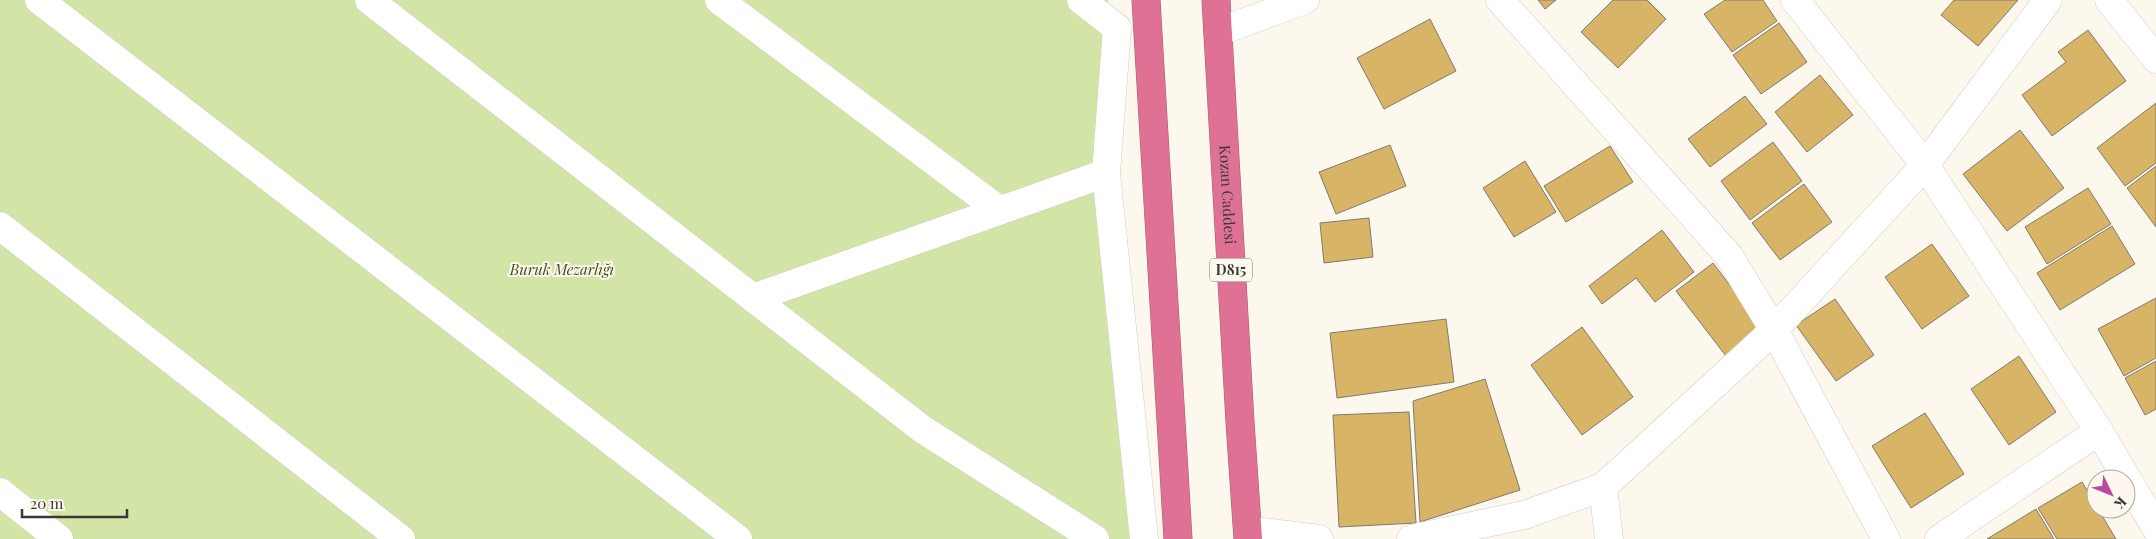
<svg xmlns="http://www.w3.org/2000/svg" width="2156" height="539" viewBox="0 0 2156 539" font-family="'Playfair Display',serif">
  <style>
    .green { fill: #d3e5a6 }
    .building { fill: #d8b466; stroke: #7f7b71 }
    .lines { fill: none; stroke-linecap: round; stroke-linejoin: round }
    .minor-casing { stroke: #d2cdc2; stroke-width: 29 }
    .highway-casing { stroke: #a55d72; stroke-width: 29 }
    .minor { stroke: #fff; stroke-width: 28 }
    .highway { stroke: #de7194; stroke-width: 28 }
    .labels { text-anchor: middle; stroke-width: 4; stroke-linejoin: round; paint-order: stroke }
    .shield { fill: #fdf8ee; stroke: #74726c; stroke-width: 1 }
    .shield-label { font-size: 14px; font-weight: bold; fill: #3a3834 }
    .street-label { font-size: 15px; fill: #3a3834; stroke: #fdf8ee }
    .park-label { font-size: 15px; font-style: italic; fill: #435017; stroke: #fdf8ee }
  </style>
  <rect width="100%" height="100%" fill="#fdf8ee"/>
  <path class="green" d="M 0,0 L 1108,0 L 1141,539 L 0,539 Z"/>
  <path class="building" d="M 1538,0 L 1556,0 L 1545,9 Z
    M 1613,0 L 1647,0 L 1666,19 L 1618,68 L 1581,32 Z
    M 1725,0 L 1763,0 L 1777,21 L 1732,52 L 1704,14 Z
    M 1954,0 L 2018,0 L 1978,46 L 1941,15 Z
    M 1430,19 L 1456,71 L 1384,109 L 1357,58 Z
    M 1779,23 L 1807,62 L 1761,94 L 1733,55 Z
    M 2088,30 L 2126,81 L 2052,136 L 2022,95 L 2066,62 L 2058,52 Z
    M 1820,75 L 1853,115 L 1807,152 L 1775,112 Z
    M 1745,96 L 1767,124 L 1710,167 L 1688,139 Z
    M 2156,103 L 2156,163 L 2125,186 L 2097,148 Z
    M 2020,130 L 2064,188 L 2007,231 L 1963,174 Z
    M 1773,142 L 1802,181 L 1750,220 L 1721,181 Z
    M 1390,145 L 1406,186 L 1336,214 L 1319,172 Z
    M 1610,146 L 1633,182 L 1566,222 L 1544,186 Z
    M 1525,161 L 1556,212 L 1514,237 L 1483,188 Z
    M 2156,166 L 2156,227 L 2127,188 Z
    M 1804,184 L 1832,222 L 1780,260 L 1752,223 Z
    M 2088,188 L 2111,224 L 2047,264 L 2025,227 Z
    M 1369,218 L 1373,257 L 1324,263 L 1320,223 Z
    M 2112,226 L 2135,264 L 2060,310 L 2037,273 Z
    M 1662,230 L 1694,272 L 1655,302 L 1636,278 L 1602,304 L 1589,286 Z
    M 1932,244 L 1969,296 L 1922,329 L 1885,277 Z
    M 1713,263 L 1762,328 L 1726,356 L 1676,291 Z
    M 2156,298 L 2156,358 L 2124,376 L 2098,329 Z
    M 1835,299 L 1874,355 L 1836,381 L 1796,325 Z
    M 1446,319 L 1454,382 L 1337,398 L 1330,333 Z
    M 1582,327 L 1633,397 L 1582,435 L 1531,365 Z
    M 2019,356 L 2056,412 L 2009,445 L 1971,389 Z
    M 2156,361 L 2156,409 L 2145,415 L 2125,378 Z
    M 1485,379 L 1520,490 L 1420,522 L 1413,401 Z
    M 1409,412 L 1416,523 L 1339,527 L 1333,415 Z
    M 1925,413 L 1964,474 L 1911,508 L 1872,446 Z
    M 2082,482 L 2096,505 L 2096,509 L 2098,509 L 2116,539 L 2057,539 L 2038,508 Z
    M 2036,509 L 2054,539 L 1987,539 Z"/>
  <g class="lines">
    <g class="minor-casing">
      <path id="minor" d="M 39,0 L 738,539
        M 369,0 L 922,429 L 1095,539
        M 719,0 L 999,210
        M 1081,0 L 1117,28 L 1106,173 L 1144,539
        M 1500,0 L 1729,256 L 1774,330 L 1886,539
        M 1795,0 L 1925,165 L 2099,431 L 2156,528
        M 2109,0 L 2156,59
        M 1218,32 L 1305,0
        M 0,226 L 401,539
        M 753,298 L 1106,173
        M 1603,487 L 1609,539
        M 0,492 L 59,539
        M 1248,530 L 1319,539
        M 1411,539 L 1524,515 L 1603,487 L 1774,330 L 1925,165 L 2048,0
        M 1939,539 L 2099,431"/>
    </g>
    <g class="highway-casing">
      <g id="highway">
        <path d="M 1146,0 L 1178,539"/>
        <path id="s1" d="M 1216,0 L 1240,422 L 1248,539"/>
      </g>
    </g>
    <use href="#minor" class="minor"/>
    <use href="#highway" class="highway"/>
  </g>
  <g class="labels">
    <rect class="shield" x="1210" y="258.5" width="42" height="23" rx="4"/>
    <g class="shield-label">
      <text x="1231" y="275">D815</text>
    </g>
    <g class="street-label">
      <text dy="5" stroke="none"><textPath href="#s1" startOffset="195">Kozan Caddesi</textPath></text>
    </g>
    <g class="park-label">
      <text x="562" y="275">Buruk Mezarlığı</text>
    </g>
  </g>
  <g transform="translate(2111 494) rotate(133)"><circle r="24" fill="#fdf8ee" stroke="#afaba4"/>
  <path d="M0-4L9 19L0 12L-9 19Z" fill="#bc4aa5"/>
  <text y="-8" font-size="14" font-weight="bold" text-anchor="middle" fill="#3a3834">K</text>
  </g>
  <path d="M22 509v8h105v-8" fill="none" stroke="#3a3834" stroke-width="2.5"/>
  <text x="30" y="509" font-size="15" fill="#3a3834" stroke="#fdf8ee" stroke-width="4" paint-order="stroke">20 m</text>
</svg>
